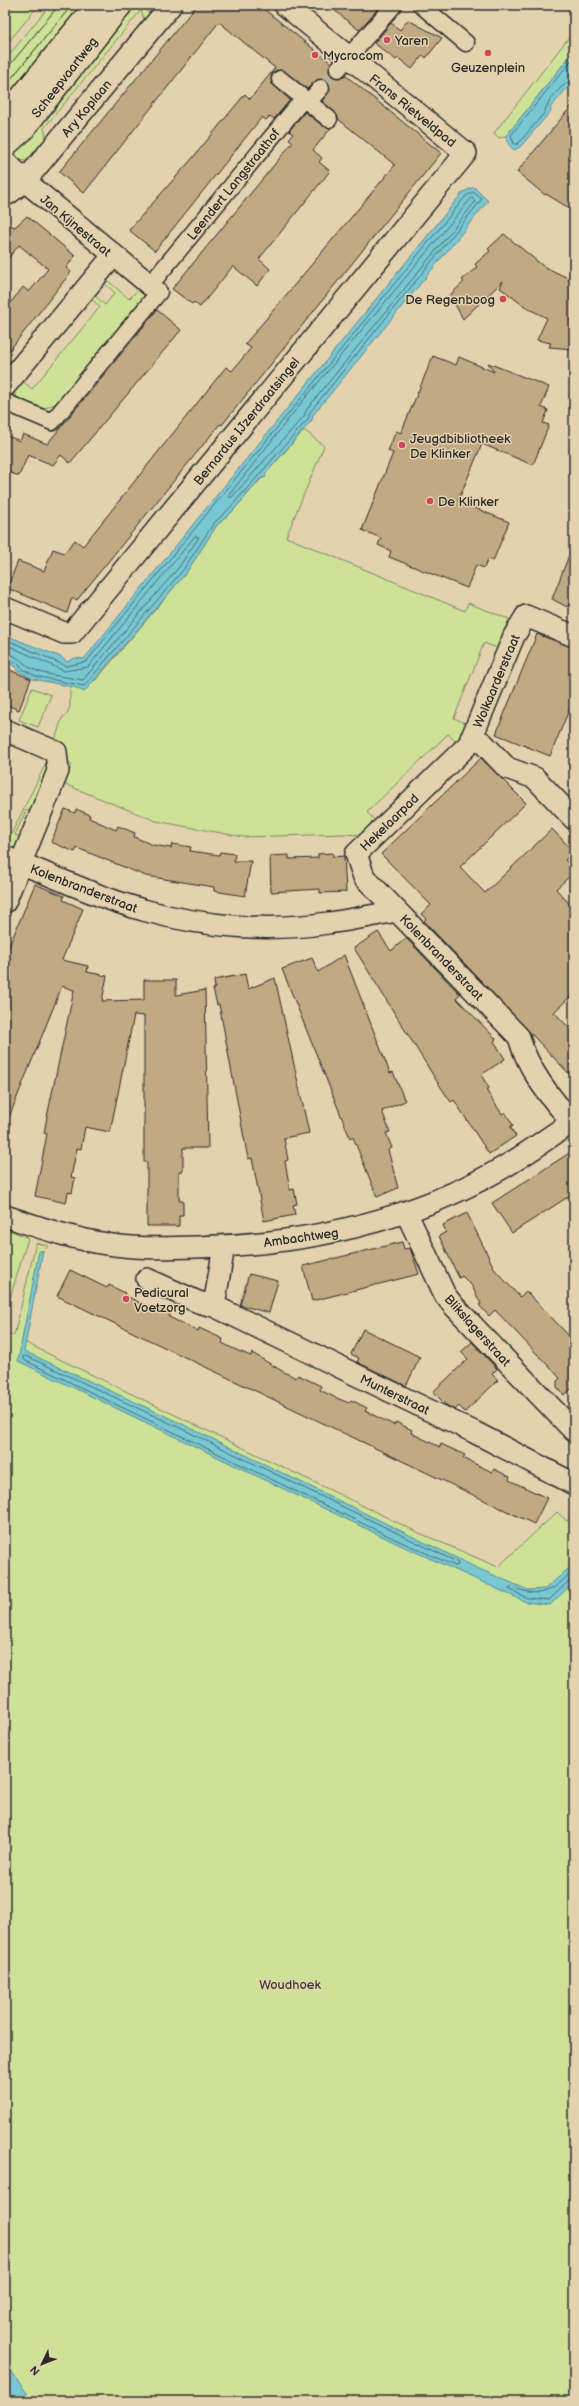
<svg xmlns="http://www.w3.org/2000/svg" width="579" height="2406" viewBox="0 0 579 2406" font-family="'Balsamiq Sans',sans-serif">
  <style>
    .green { fill: #cee297; stroke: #7c8661 }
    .water { fill: #78c8d4; stroke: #598990 }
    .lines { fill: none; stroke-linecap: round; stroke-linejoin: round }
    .shore { stroke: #4a6a6f; stroke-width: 1 }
    .building { fill: #c1aa83; stroke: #2b2b2b }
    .pedestrian-tunnel { stroke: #bfb195; stroke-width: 16; stroke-dasharray: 16 8; stroke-linecap: butt }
    .pedestrian-casing { stroke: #2b2b2b; stroke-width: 19 }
    .minor-casing { stroke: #2b2b2b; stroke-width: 24 }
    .tertiary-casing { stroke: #2b2b2b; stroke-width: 25 }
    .pedestrian { stroke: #e4d2af; stroke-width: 16 }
    .minor { stroke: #e4d2af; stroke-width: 21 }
    .tertiary { stroke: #e4d2af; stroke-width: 22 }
    .tram { stroke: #2b2b2b; stroke-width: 1 }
    .poi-dot { fill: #d1495b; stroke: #e4d2af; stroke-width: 1.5 }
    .labels { text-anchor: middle; stroke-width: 3; stroke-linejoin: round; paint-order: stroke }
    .poi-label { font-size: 13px; fill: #2b2b2b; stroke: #e4d2af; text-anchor: start }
    .street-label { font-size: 13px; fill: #2b2b2b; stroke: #e4d2af }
    .park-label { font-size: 13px; fill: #3b3d36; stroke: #e4d2af }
  </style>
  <rect width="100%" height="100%" fill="#e4d2af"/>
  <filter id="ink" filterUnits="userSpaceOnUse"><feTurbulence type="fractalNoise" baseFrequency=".025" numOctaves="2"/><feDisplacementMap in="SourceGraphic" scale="8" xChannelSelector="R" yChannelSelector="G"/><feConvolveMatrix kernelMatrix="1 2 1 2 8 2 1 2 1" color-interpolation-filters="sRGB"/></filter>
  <g filter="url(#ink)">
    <path class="green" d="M 5,5 L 39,5 L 5,46 Z
      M 50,5 L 88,5 L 5,108 L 5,60 Z
      M 128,5 L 147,5 L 147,12 L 154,13 L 146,26 L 141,10 L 44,128 L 48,146 L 26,161 L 15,159 L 17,149 Z
      M 574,31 L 574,51 L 506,136 L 499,138 L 494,133 Z
      M 113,267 L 116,270 L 107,280 L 129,299 L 141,287 L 145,291 L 143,300 L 59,402 L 43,409 L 17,398 L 13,390 L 21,380 L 32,389 L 100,307 L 89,297 L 92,293 L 105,305 L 115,293 L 102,281 Z
      M 304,430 L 324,446 L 286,537 L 465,611 L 468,603 L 509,619 L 497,648 L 484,643 L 454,718 L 467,724 L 458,744 L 448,734 L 367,812 L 377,823 L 361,837 L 360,835 L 343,834 L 243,837 L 156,821 L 64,784 L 72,764 L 68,762 L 66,752 L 56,744 L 55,740 L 62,718 L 66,715 L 70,707 L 70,686 L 96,680 L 186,573 L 217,525 L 232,512 Z
      M 32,688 L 51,695 L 38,727 L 19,720 Z
      M 48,759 L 52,761 L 34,813 L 26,810 L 15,835 L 24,838 L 16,851 L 5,847 Z
      M 5,1228 L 28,1238 L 5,1315 Z
      M 36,1243 L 48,1246 L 43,1251 L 40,1251 L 22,1341 L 417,1532 L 498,1567 L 557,1512 L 567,1521 L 574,1513 L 574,2401 L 5,2401 L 5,1332 L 14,1336 Z"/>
    <path class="water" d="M 574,51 L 574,83 L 570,85 L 550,108 L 551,111 L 520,147 L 514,150 L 509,145 L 506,136 Z
      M 474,187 L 488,201 L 313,415 L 312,420 L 265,474 L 266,477 L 260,479 L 232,512 L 217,525 L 186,573 L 84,692 L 74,687 L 33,679 L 16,670 L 17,667 L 5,662 L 5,635 L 61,657 L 67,662 L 75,658 L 84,659 L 463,192 Z
      M 39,1251 L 43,1251 L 24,1351 L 178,1422 L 477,1568 L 528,1590 L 545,1589 L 574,1564 L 574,1582 L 550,1605 L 526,1602 L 398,1544 L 18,1361 Z
      M 5,2364 L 33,2401 L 7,2401 L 5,2398 Z"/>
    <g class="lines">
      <path class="shore" d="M 574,57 L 511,135 L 514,144 L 518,144 L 545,112 C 546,102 564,81 574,80
        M 472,198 L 475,202 L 307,409 L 304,416 L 232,497 L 230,498 L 229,495 L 297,408 Z
        M 5,639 L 66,666 L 86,662 L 466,196 L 473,192 L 482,199 L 310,412 L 308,419 L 229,509 L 214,523 L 183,570 L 84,686 L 35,676 L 21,668 L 18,663 L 5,659
        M 5,644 L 64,671 L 88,667 L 195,536 L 199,537 L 179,567 L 83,680 C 69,677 51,676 37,671 C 24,667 20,654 5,654
        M 26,1356 L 176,1426 L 457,1562 L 458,1565 L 455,1566 L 399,1541 L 24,1360 L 23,1357 Z
        M 574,1570 C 552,1592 542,1599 512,1587 L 509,1589 L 527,1598 L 549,1600 L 570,1580 L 574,1579"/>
    </g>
    <path class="building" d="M 197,5 L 259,5 L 331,63 L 329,72 L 332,76 L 341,78 L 345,75 L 441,153 L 222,425 L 220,424 L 77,600 L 72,598 L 67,613 L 7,588 L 18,561 L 44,571 L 53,549 L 64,553 L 75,540 L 83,546 L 226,367 L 232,371 L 251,348 L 245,344 L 395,165 L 338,119 L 335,112 L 322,101 L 330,90 L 327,81 L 318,79 L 307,89 L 286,72 L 277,70 L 272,73 L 271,83 L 290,100 L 274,119 L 270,116 L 266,120 L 262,117 L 155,251 L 129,230 L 191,160 L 245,94 L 250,99 L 275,68 L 219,22 L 84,193 L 59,172 Z
      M 328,5 L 371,5 L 377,10 L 359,30 Z
      M 408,20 L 442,38 L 426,58 L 423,55 L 412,69 L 398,58 L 396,60 L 374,43 L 391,23 L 400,30 Z
      M 574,103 L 574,211 L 546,194 L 545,195 L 517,172 Z
      M 305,112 L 323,126 L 331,128 L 313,150 L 322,158 L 319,162 L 330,171 L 259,259 L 270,269 L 257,286 L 233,266 L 200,307 L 194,302 L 192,304 L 172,289 L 293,142 L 289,139 L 293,134 L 289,131 Z
      M 27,216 L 75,256 L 66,268 L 71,272 L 5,356 L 5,310 L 23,287 L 29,292 L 48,269 L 19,245 L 5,262 L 5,223 L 15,227 Z
      M 504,234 L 543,266 L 574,281 L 574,349 L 549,347 L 551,343 L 537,340 L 547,318 L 527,308 L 500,288 L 503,281 L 463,319 L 450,295 L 464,282 L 462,280 L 477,267 L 475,264 L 490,251 L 488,249 Z
      M 157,310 L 181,330 L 70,463 L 61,455 L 53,465 L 28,455 L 19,476 L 5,471 L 5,435 L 20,441 L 23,434 L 47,444 Z
      M 433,356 L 456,365 L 459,357 L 494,372 L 488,363 L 549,387 L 541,407 L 548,410 L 543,423 L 549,425 L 533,465 L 482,444 L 458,501 L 509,522 L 493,561 L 488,559 L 484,568 L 476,565 L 467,588 L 389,557 L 391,551 L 378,545 L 381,538 L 362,530 L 393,453 L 388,451 L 396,431 L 401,433 Z
      M 573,545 L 574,607 L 568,605 L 567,607 L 552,599 Z
      M 537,634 L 574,648 L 574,698 L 550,756 L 496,734 Z
      M 5,668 L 31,679 L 19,710 L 5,704 Z
      M 481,758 L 526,803 L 460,867 L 485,893 L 552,829 L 574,852 L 565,860 L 574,869 L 574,872 L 556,889 L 574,909 L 574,993 L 554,1012 L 574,1033 L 574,1079 L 424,921 L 426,919 L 421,914 L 431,905 L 381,854 Z
      M 65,809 L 75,813 L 76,809 L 90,815 L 89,818 L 116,830 L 118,826 L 135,833 L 134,837 L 153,845 L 171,848 L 172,844 L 191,847 L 190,851 L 219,855 L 220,852 L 235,854 L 234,861 L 251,861 L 245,896 L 214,891 L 214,887 L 146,876 L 77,848 L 75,852 L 51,842 Z
      M 333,853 L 333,857 L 344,856 L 346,892 L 320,893 L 320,889 L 271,892 L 270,856 L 289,855 L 289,859 L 318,858 L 318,854 Z
      M 35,884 L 64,896 L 63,900 L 83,909 L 62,960 L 88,966 L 87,972 L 107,976 L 102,1001 L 144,1000 L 144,980 L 176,980 L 176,995 L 205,990 L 208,1148 L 183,1148 L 183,1171 L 179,1171 L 179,1200 L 183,1200 L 183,1215 L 179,1215 L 179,1226 L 147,1226 L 147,1162 L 144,1162 L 144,1016 L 134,1015 L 110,1132 L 85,1127 L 81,1149 L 77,1148 L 71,1177 L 75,1178 L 72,1193 L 68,1192 L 66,1203 L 35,1196 L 47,1134 L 44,1133 L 47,1117 L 74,990 L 62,986 L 5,1127 L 5,956 Z
      M 378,932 L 391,951 L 406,938 L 460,994 L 456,998 L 496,1039 L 494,1041 L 505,1059 L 481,1075 L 489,1088 L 486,1090 L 502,1114 L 505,1112 L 513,1125 L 510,1127 L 516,1136 L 489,1154 L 454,1100 L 451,1102 L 438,1083 L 354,948 Z
      M 344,955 L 390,1073 L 393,1072 L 405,1101 L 382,1111 L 390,1132 L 386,1133 L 392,1148 L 388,1150 L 398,1188 L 377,1197 L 353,1137 L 350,1138 L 282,969 L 312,958 L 318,972 Z
      M 245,974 L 248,989 L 275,978 L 309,1133 L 284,1138 L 288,1160 L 285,1161 L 290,1190 L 294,1189 L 297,1204 L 293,1205 L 295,1215 L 264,1221 L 252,1158 L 248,1159 L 219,1004 L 217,1005 L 213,989 L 215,988 L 214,980 Z
      M 574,1150 L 574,1193 L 512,1233 L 492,1203 Z
      M 467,1213 L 495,1270 L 520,1297 L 526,1291 L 574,1341 L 574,1392 L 571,1389 L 564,1395 L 557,1387 L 557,1381 L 560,1378 L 495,1310 L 489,1316 L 479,1305 L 481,1304 L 472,1286 L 462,1276 L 459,1278 L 439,1236 L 446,1232 L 443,1225 Z
      M 402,1242 L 404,1249 L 410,1248 L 419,1274 L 312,1301 L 303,1266 Z
      M 70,1270 L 107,1288 L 109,1285 L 125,1293 L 124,1295 L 153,1309 L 154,1306 L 170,1314 L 169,1317 L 198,1331 L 199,1328 L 223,1339 L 222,1343 L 236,1350 L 251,1356 L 252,1353 L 282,1371 L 296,1378 L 298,1375 L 321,1386 L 320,1390 L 334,1397 L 349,1403 L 351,1400 L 367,1408 L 365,1411 L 394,1425 L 396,1422 L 412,1430 L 411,1433 L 440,1447 L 441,1444 L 465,1455 L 463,1458 L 492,1472 L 494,1469 L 510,1477 L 509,1480 L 547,1498 L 534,1524 L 57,1296 Z
      M 249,1274 L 278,1281 L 269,1313 L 240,1305 Z
      M 363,1329 L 420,1357 L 406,1386 L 357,1362 L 359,1358 L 351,1354 Z
      M 472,1342 L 497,1369 L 492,1374 L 498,1380 L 465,1412 L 459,1406 L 455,1410 L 446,1405 L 433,1392 L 468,1359 L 461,1352 Z"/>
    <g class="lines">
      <path class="pedestrian-tunnel" d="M 321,88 L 338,69"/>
      <g class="pedestrian-casing">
        <path id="pedestrian" d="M 421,5 L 466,43
          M 338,69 L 394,5
          M 280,79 L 329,119
          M 150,285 L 299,104 L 312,98 L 321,88
          M 5,402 L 52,422 L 159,292"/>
      </g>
      <g class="minor-casing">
        <path id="minor" d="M 5,161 L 25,181 L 150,285
          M 5,194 L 8,194 L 25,181 L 171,5
          M 5,386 L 113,256
          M 5,608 L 64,633 L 72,633 L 466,153 L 285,5
          M 574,636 L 526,616 L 514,636 L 469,744 L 356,854 L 364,877 L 519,1037 C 527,1068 551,1100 574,1123
          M 5,730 L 56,752 L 58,771 L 5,902
          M 471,738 L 483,743 L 507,768 L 535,778 L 574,819
          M 5,857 C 52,875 98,898 147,911 C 205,927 269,932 328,923 C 351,920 374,915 397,911
          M 406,1212 L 445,1295 L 453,1305 L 574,1431
          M 5,1216 C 39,1227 72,1239 107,1244 C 136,1249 168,1248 197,1247 C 318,1244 437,1215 537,1146 C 549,1137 563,1129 574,1120
          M 147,1279 L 198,1302 L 214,1306 L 474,1432 L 574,1484
          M 214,1306 L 224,1246"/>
      </g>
      <g class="tertiary-casing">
        <path id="tertiary" d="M 5,117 L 96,5
          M 5,146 L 22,131 L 121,5"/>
      </g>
      <use href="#pedestrian" class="pedestrian"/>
      <use href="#minor" class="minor"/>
      <use href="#tertiary" class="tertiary"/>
      <path class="tram" d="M 5,71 L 59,5
        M 5,86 L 72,5"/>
    </g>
  </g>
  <g class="poi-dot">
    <circle cx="387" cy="40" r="4"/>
    <circle cx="488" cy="53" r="4"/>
    <circle cx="315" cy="55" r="4"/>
    <circle cx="503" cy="299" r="4"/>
    <circle cx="402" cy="445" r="4"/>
    <circle cx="430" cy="501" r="4"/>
    <circle cx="126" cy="1299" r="4"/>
  </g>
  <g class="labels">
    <g class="poi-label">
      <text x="395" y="45">Yaren</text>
      <text x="323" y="60">Mycrocom</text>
      <text x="488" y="72" text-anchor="middle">Geuzenplein</text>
      <text x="495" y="304" text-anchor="end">De Regenboog</text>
      <text x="410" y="443">Jeugdbibliotheek<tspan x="410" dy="15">De Klinker</tspan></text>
      <text x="438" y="506">De Klinker</text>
      <text x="134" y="1297">Pedicural<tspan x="134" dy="15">Voetzorg</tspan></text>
    </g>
    <g class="street-label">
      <text transform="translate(64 77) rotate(-52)" y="5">Scheepvaartweg</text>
      <text transform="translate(86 108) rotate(-50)" y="5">Ary Koplaan</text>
      <text transform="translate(413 110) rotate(39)" y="5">Frans Rietveldpad</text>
      <text transform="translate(233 184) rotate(-51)" y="5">Leendert Langstraathof</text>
      <text transform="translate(76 225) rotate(40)" y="5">Jan Kijnestraat</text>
      <text transform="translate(246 421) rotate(-51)" y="5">Bernardus IJzerdraatsingel</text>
      <text transform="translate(496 681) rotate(-67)" y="5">Wolkaarderstraat</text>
      <text transform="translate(389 822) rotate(-44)" y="5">Hekelaarpad</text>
      <text transform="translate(84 888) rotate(21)" y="5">Kolenbranderstraat</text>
      <text transform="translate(442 957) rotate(46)" y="5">Kolenbranderstraat</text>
      <text transform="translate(301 1237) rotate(-8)" y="5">Ambachtweg</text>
      <text transform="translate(478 1330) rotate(48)" y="5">Blikslagerstraat</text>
      <text transform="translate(395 1394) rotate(26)" y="5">Munterstraat</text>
    </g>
    <g class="park-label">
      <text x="290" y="1989">Woudhoek</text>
    </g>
  </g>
  <rect width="579" height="2406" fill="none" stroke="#e4d2af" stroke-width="20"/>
  <rect x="10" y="10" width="559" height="2386" fill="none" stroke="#2b2b2b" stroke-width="1.5" filter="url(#ink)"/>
  <g transform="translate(42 2364) rotate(227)" stroke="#e4d2af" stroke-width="3" paint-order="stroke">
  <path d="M0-3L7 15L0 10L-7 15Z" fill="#2b2b2b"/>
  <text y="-6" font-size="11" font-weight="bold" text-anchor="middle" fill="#2b2b2b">N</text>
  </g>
</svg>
